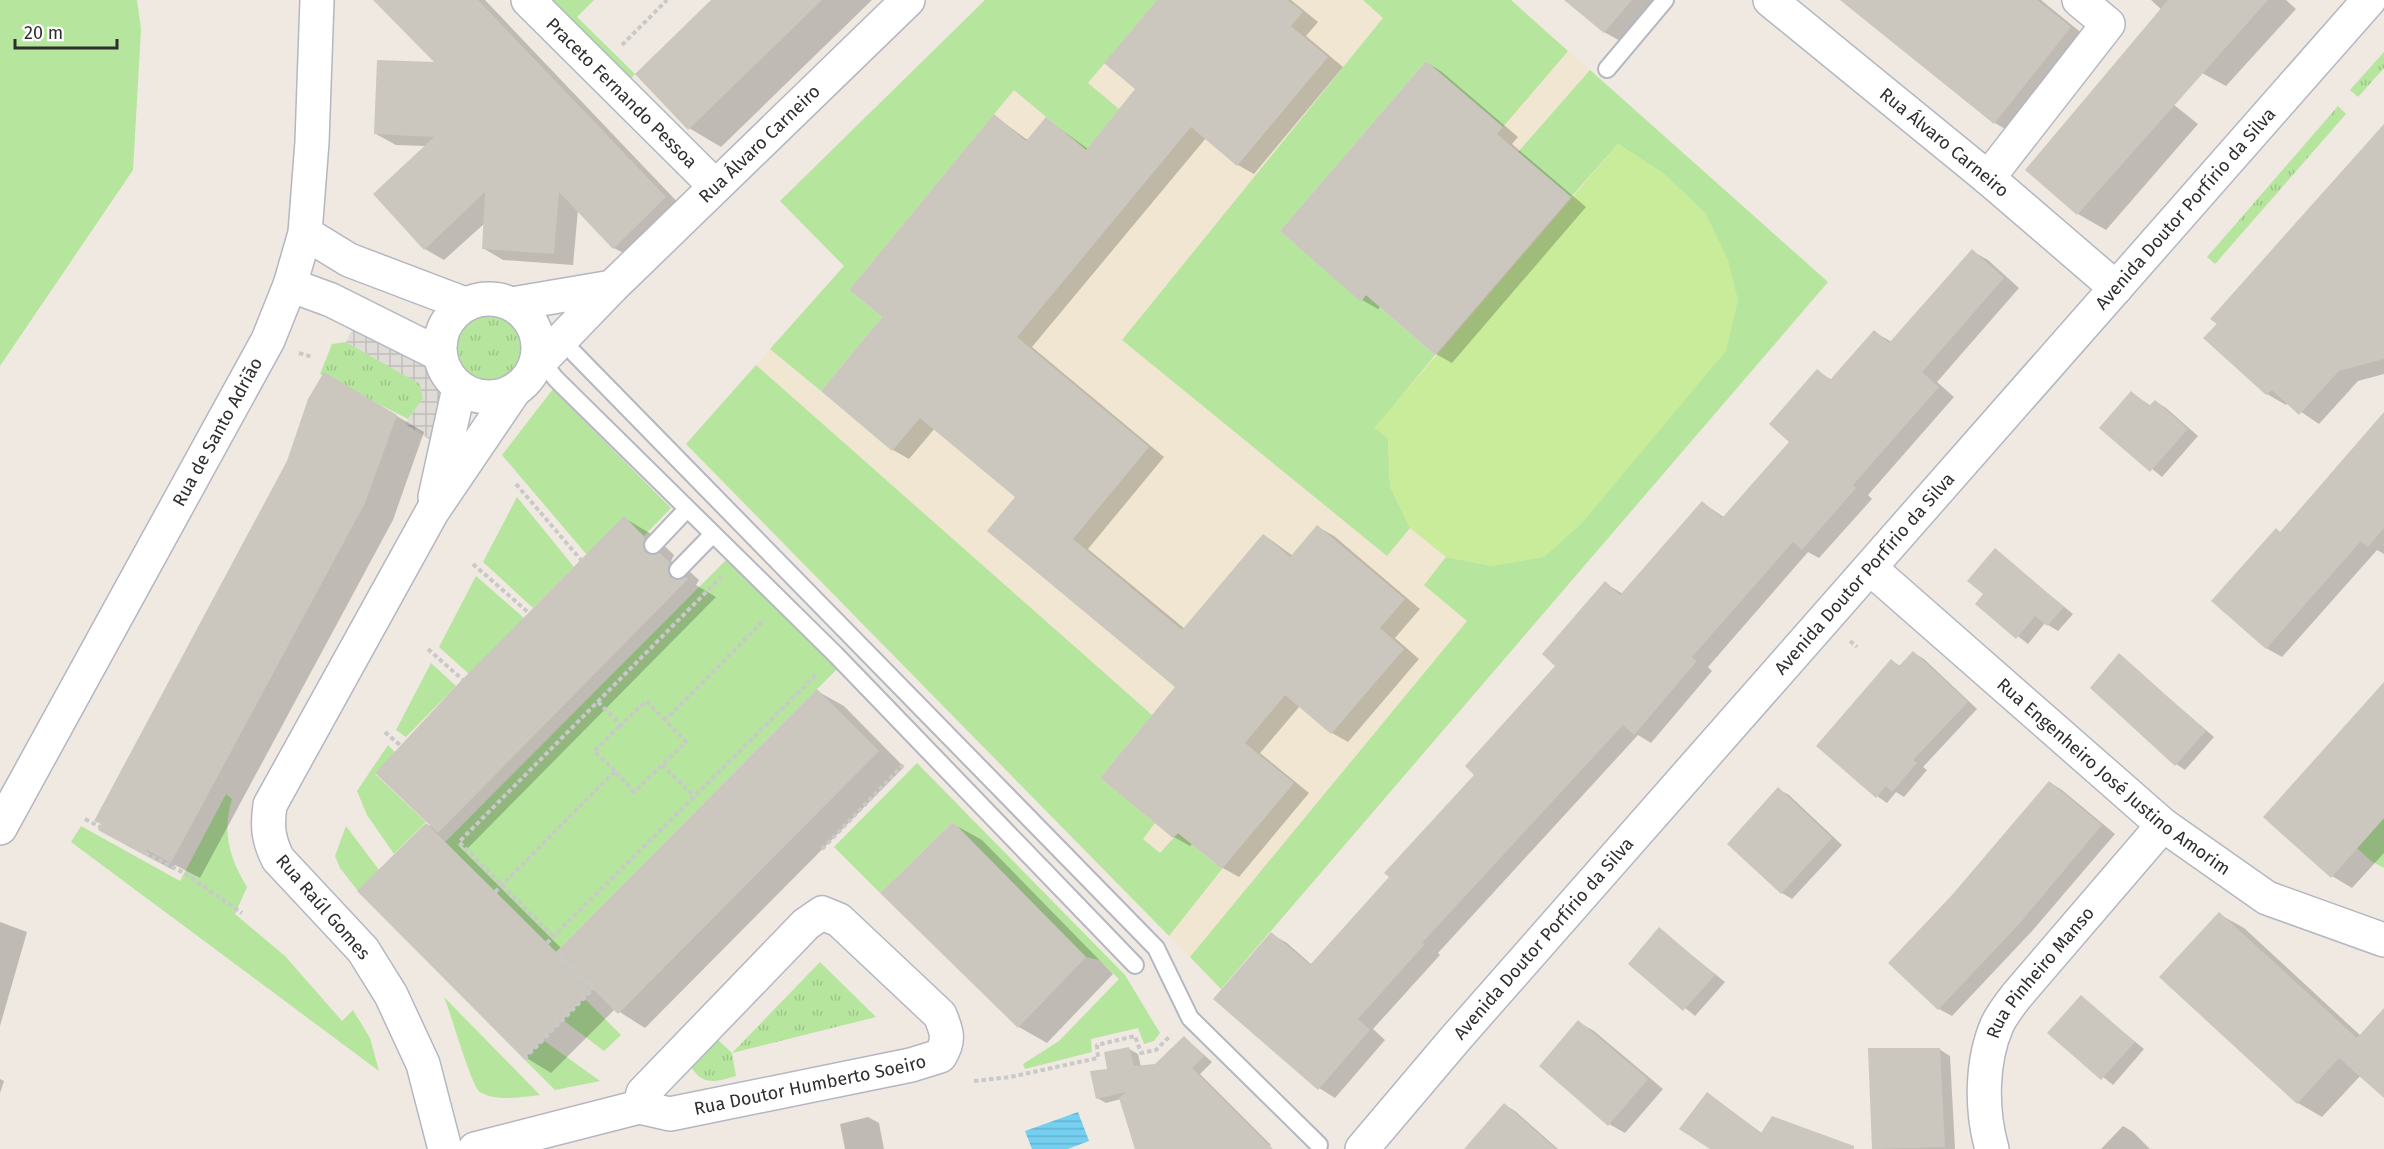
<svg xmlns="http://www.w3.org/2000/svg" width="2384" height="1149" viewBox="0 0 2384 1149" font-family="'Fira Sans',sans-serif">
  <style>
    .education { fill: #f0e6d1 }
    .grass { fill: url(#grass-tufts) }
    .park { fill: #b6e59e }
    .pitch { fill: #c9ec9a }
    .plaza { fill: url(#plaza-grid) }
    .water { fill: url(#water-rules) }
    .shadow { fill: #0003 }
    .building { fill: #cbc7bf }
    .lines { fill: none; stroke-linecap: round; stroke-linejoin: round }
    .service-casing { stroke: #b4b7c1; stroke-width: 20 }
    .minor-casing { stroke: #b4b7c1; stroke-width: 36 }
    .secondary-casing { stroke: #b4b7c1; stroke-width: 36 }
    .path { stroke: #c9c9c9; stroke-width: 4; stroke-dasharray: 4.5 3; stroke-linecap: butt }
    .service { stroke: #fff; stroke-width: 16 }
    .minor { stroke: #fff; stroke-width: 33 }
    .secondary { stroke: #fff; stroke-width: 33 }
    .labels { text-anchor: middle; stroke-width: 6; stroke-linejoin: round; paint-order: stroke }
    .street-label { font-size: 18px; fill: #2e2e2e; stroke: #fff }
  </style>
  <defs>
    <pattern id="grass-tufts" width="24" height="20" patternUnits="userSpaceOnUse" patternTransform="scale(1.5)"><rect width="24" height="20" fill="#b6e59e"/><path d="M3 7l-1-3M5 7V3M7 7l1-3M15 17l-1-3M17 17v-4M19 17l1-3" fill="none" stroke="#9dc588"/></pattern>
    <pattern id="plaza-grid" width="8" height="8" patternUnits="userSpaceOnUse" patternTransform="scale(1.5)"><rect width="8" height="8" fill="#dfdcd8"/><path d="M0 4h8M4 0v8" fill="none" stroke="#c0bdba"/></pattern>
    <pattern id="water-rules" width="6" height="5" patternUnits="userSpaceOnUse" patternTransform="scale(1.5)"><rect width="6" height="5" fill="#75cff0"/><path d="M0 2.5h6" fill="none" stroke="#66b2ce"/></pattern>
  </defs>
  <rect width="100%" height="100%" fill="#efe9e1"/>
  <path class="education" d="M 985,0 L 1511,0 L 1828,282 L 1221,989 L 686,444 L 844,266 L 780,201 Z"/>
  <path class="grass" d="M 2384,52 L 2384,68 L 2358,97 L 2350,90 Z
    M 2338,106 L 2346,114 L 2215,264 L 2207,257 Z
    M453 348a35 35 0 1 1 70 0a35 35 0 1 1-70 0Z
    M 346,342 L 421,384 L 423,399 L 408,419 L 320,374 L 332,344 Z
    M 820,962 L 876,1017 L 732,1053 L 736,1076 C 717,1081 704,1087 692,1068 L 695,1056 L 716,1038 L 732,1053 Z"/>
  <path class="park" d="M 0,0 L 137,0 L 141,29 L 133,170 L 0,366 Z
    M 520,0 L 594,0 L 577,17 L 635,74 L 614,96 Z
    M 985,0 L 1157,0 L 1088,83 L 1119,109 L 1086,150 L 1014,90 L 849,290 L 882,317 L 821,391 L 770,349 L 844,266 L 780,201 Z
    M 1363,0 L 1511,0 L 1568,51 L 1503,127 L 1426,61 L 1280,231 L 1361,301 L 1366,295 L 1435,355 L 1375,428 L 1388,438 L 1390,486 L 1410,528 L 1387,556 L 1122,340 L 1383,18 Z
    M 1590,70 L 1828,282 L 1221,989 L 1190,957 L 1467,621 L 1424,585 L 1446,557 L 1493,566 L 1706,214 L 1664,174 L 1618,144 L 1571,197 L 1518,152 Z
    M 756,365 L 1152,715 L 1100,778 L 1155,823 L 1143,839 L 1160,853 L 1178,833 L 1222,869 L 1169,936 L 686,444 Z
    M 553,389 L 671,508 L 644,536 L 624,517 L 587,555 L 502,455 Z
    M 517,497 L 574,567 L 533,608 L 483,562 Z
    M 733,553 L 843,663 L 556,952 L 445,842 Z
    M 476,576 L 524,618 L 469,674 L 439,647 Z
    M 431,663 L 456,686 L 406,737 L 396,730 Z
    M 388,745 L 395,752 L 375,774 L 426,822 L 394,854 L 367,815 L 357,791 Z
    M 917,763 L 1125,975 L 1160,1033 L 1154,1041 L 1144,1044 L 1138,1028 L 1091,1039 L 1092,1052 L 1025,1069 L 1023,1064 L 1059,1041 L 1119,979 L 1099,960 L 1086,957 L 953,822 L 880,893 L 834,847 Z
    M 226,794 L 232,799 C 222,832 229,857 247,887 L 235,914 L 285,956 L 342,1021 L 353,1010 L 370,1038 L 379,1071 L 71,842 L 81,826 L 180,881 Z
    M 2384,818 L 2384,868 L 2371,861 L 2357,848 Z
    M 346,826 L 379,870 L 358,891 L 340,868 L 335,856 Z
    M 444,997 L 540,1095 C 521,1097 497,1102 480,1092 C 471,1086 451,1013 444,997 Z
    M 584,998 L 621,1035 L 604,1051 L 563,1020 Z
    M 543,1040 L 600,1081 L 555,1090 L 524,1059 Z"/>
  <path class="pitch" d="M 1618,144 L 1664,174 L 1706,214 L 1728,260 L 1738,300 L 1726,351 L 1581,524 L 1544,557 L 1493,566 L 1446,557 L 1410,528 L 1390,486 L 1388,438 L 1374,428 Z"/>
  <path class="plaza" d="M 353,328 L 428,365 L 443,378 L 445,407 L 437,444 L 405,424 L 423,399 L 420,384 L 346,342 Z"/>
  <path class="water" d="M 1078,1112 L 1089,1141 L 1068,1149 L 1032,1149 L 1025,1131 Z"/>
  <path class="shadow" d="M 385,0 L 485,0 L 685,210 L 634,259 L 614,248 L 578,210 L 573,265 L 503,260 L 483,248 L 485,223 L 444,260 L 425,249 L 426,146 L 396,145 L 376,134 L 437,63 Z
    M 713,0 L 872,0 L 721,147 L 689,128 Z
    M 1159,0 L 1291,0 L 1318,22 L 1306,36 L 1343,67 L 1254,174 L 1238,165 L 1206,138 L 1032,347 L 1164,457 L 1088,549 L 1185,629 L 1264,535 L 1293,556 L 1318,527 L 1334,536 L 1420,609 L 1395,638 L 1419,659 L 1348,742 L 1332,733 L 1300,706 L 1260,753 L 1309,793 L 1239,877 L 1223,868 L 1193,843 L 1190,846 L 1174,837 L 1102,778 L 1177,686 L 1017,497 L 935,428 L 909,459 L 893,450 L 823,391 L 884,317 L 995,116 L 1029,141 L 1047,119 L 1088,149 L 1138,89 Z
    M 1566,0 L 1661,0 L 1624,43 L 1604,32 Z
    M 1843,0 L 2041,0 L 2089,39 L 2014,134 L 1995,123 Z
    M 2151,0 L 2286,0 L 2296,9 L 2226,86 L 2202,73 L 2162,10 Z
    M 1426,62 L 1442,72 L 1518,137 L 1512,144 L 1586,207 L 1452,363 L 1436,354 L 1381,306 L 1378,309 L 1362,300 Z
    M 2144,81 L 2198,124 L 2106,230 L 2078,214 Z
    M 2384,126 L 2384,374 L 2358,381 L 2319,424 L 2288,403 L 2286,405 L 2267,394 L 2205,338 Z
    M 1972,251 L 1988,260 L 2019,288 L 1937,382 L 1954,397 L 1868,495 L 1872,499 L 1819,558 L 1808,552 L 1708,667 L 1712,671 L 1651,743 L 1638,735 L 1438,953 L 1440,955 L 1373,1029 L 1385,1040 L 1335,1098 L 1319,1088 L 1271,934 L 1287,943 L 1312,965 L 1391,877 L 1476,775 L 1557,666 L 1605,583 L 1623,594 L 1703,503 L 1725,518 L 1791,442 L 1817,371 L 1832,380 L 1874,332 L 1892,342 Z
    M 325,374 L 424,432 L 393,520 L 200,878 L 175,865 L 173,870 L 128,846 L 103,824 L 288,462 Z
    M 2132,393 L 2151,406 L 2155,401 L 2166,408 L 2198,436 L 2162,477 L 2101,427 Z
    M 2384,433 L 2384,554 L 2377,550 L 2282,657 L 2266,648 L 2281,533 Z
    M 624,518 L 653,535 L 674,555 L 671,561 L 689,571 L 699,580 L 696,585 L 716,597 L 467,849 L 457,844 L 561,948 L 817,691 L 844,706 L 904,767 L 645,1028 L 615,1009 L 551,1073 L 525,1057 L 426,824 L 433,827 Z
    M 1995,550 L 2073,614 L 2058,631 L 2045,623 L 2028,644 L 1977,604 L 1985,594 Z
    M 1914,653 L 1924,659 L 1977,709 L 1923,767 L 1927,770 L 1904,797 L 1896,792 L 1887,803 L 1877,796 L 1891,661 L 1901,666 Z
    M 2119,655 L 2214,737 L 2185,770 L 2176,764 Z
    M 2384,684 L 2384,853 L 2352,888 L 2332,876 Z
    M 2049,782 L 2062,790 L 2115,834 L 2033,930 L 1952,1016 L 1939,1009 L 1953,896 Z
    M 1778,789 L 1789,795 L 1842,845 L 1792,899 L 1782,893 Z
    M 953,824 L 982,840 L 1113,974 L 1047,1043 L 1019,1027 Z
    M 2219,914 L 2244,928 L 2361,1036 L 2384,1010 L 2384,1096 L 2361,1075 L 2322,1117 L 2298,1103 Z
    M 0,922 L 27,932 L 0,1026 Z
    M 1659,929 L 1725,982 L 1695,1016 L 1630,963 Z
    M 2081,997 L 2144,1049 L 2113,1085 L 2049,1033 Z
    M 1578,1022 L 1594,1031 L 1663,1089 L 1625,1133 L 1609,1124 Z
    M 1184,1037 L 1212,1062 L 1200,1074 L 1271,1145 L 1264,1149 L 1135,1149 L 1121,1099 L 1106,1103 L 1097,1098 L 1109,1071 L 1129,1049 L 1138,1054 L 1141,1067 L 1155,1065 Z
    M 1939,1049 L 1950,1056 L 1955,1149 L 1873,1149 L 1869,1050 Z
    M 0,1079 L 4,1081 L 0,1093 Z
    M 1708,1094 L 1763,1134 L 1822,1149 L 1712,1149 Z
    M 1505,1105 L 1515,1111 L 1558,1149 L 1465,1149 Z
    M 868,1117 L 879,1123 L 884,1149 L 845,1149 L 840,1124 Z
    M 2123,1126 L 2133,1132 L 2150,1149 L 2101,1149 Z"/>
  <path class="building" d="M 373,0 L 478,0 L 666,197 L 613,249 L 559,192 L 554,254 L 482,249 L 485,192 L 424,250 L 373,194 L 434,137 L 374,134 L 377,60 L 434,62 Z
    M 711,0 L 822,0 L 688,130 L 635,74 Z
    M 1157,0 L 1288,0 L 1303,12 L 1291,26 L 1328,57 L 1237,166 L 1191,127 L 1017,337 L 1149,447 L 1073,539 L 1182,630 L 1263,534 L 1290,557 L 1317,525 L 1405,599 L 1380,628 L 1404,649 L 1331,734 L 1285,695 L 1245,743 L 1294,783 L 1222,869 L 1178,833 L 1173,838 L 1100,778 L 1175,687 L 987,531 L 1015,497 L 920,418 L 892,451 L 821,391 L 882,317 L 849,290 L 994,114 L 1026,141 L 1046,117 L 1086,150 L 1135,89 L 1104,63 Z
    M 1564,0 L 1632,0 L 1604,33 Z
    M 1840,0 L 2037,0 L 2071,27 L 1994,124 Z
    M 2168,0 L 2268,0 L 2077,215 L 2025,170 Z
    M 1426,61 L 1503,127 L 1497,134 L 1571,197 L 1435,355 L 1366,295 L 1361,302 L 1280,231 Z
    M 2384,124 L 2384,359 L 2339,371 L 2299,415 L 2272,390 L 2266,395 L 2203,338 L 2217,324 L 2210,319 Z
    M 1972,249 L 2004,278 L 1922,372 L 1939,387 L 1853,485 L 1856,488 L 1802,550 L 1793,542 L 1692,657 L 1697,661 L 1634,735 L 1623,725 L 1422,943 L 1425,944 L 1358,1019 L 1370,1030 L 1318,1090 L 1213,999 L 1271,932 L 1310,965 L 1389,877 L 1384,873 L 1474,775 L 1465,766 L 1555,666 L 1542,654 L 1605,581 L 1620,595 L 1702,501 L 1722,518 L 1789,442 L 1769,424 L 1817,369 L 1830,380 L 1874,330 L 1889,343 Z
    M 324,372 L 397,415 L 365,503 L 171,863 L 147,850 L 144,855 L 98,830 L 101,824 L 94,821 L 287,461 L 308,399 Z
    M 2131,391 L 2149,406 L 2155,400 L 2188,429 L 2150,472 L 2099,428 Z
    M 2384,412 L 2384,528 L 2368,547 L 2361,541 L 2266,649 L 2211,601 L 2276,528 L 2280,532 Z
    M 624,516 L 645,538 L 643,543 L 645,552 L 651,555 L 660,553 L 670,563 L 668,568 L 670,577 L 676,580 L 686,577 L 688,579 L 438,833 L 375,773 L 456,686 Z
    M 1995,548 L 2064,607 L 2047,626 L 2035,616 L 2016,639 L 1975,604 L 1983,594 L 1967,581 Z
    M 1913,651 L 1968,702 L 1913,760 L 1917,763 L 1892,792 L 1886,786 L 1876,798 L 1816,746 L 1891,659 L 1899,666 Z
    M 2119,653 L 2206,731 L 2175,766 L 2090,688 Z
    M 2384,682 L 2384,818 L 2331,878 L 2263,817 Z
    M 817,689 L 879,751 L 618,1014 L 593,989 L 524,1059 L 357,891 L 426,823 L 556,952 Z
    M 2049,781 L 2102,825 L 2020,923 L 1938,1010 L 1888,963 L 1952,895 Z
    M 1778,787 L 1832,838 L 1781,894 L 1727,844 Z
    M 953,822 L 1086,957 L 1018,1028 L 880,893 Z
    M 2219,912 L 2357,1038 L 2384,1008 L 2384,1098 L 2339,1058 L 2297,1104 L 2159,977 Z
    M 1659,927 L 1715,975 L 1683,1011 L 1628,964 Z
    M 2081,995 L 2135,1042 L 2101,1080 L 2047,1033 Z
    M 1578,1020 L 1648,1079 L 1608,1126 L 1539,1066 Z
    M 1184,1036 L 1204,1056 L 1192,1068 L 1273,1149 L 1135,1149 L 1119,1098 L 1126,1092 L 1096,1099 L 1090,1071 L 1107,1069 L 1104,1052 L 1129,1047 L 1134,1066 L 1155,1064 Z
    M 1868,1048 L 1940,1048 L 1945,1147 L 1872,1149 Z
    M 1707,1092 L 1761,1133 L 1772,1116 L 1854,1146 L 1854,1149 L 1710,1149 L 1679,1129 Z
    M 1504,1103 L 1556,1149 L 1464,1149 Z"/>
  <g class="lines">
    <g class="service-casing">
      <path id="service" d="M 1607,69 L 1665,0
        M 574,353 L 1156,948 L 1190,1018 L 1319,1145
        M 542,362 L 556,379 L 836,655 L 1135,965
        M 653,545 L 687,509
        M 678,570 L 713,534"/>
    </g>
    <g class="minor-casing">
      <g id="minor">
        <path id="s1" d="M 528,0 L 715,186"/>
        <path id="s2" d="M 1770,0 L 1988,178 L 2116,288"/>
        <path d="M 1988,178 L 2108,24 L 2079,0"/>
        <path d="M 305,233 L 349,260 L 465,304"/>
        <path d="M 290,285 L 331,300 L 439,354"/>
        <circle cx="489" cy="348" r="49"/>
        <path d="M 512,304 L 612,287"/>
        <path id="s3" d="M 534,368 L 612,287 L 908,0"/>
        <path d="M 435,497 L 459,388"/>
        <path id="s4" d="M 1870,568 L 2163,825 L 2267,898 L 2384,940"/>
        <path d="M 445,1149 L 423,1064 L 391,995 L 363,950 L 278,859 C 268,839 267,827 270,805 L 432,512 L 514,391"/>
        <path id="s5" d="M 475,1149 L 639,1107 L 670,1114 L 911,1065 L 940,1056 C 950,1040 947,1032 940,1015 L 839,920 L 822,913 L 806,924 L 643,1093 L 639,1107"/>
        <path id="s6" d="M 1992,1149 C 1981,1111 1981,1062 1997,1025 C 2002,1014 2011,1003 2018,994 L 2163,825"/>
      </g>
    </g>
    <g class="secondary-casing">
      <g id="secondary">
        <path id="s7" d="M 0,828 L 268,340 L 290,285 L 305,233 L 312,142 L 317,0"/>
        <path id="s8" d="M 1362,1149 L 1456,1038 L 2369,0"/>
      </g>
    </g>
    <path class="path" d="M 622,45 L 667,0
      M 299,353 L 312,357
      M 516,484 L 581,560
      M 473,564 L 529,613
      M 1850,641 L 1857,647
      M 428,649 L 463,680
      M 598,702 L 621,725 L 646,701 L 665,720
      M 385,732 L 401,746
      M 662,765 L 694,796
      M 615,771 L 594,751 L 621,725
      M 85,819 L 100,827
      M 822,849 L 905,763
      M 145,853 L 184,873 L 242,913
      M 495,892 L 615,771 L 634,792 L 686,742 L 665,720 L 765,619
      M 553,936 L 459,842 L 721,577
      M 547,943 L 818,673
      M 524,1059 L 593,989 L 556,952
      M 974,1081 L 1010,1077 L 1098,1058 L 1097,1045 L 1135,1036 L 1141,1053 L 1156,1050 L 1171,1035"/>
    <use href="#service" class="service"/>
    <use href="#minor" class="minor"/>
    <use href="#secondary" class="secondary"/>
  </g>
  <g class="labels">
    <g class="street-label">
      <text dy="6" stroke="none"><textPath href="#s1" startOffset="132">Praceto Fernando Pessoa</textPath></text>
      <text dy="6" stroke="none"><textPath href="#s3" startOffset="318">Rua Álvaro Carneiro</textPath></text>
      <text dy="6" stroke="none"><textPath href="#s2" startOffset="225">Rua Álvaro Carneiro</textPath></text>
      <text dy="6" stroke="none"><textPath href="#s8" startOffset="1250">Avenida Doutor Porfírio da Silva</textPath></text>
      <text dy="6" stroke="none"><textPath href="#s7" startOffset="452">Rua de Santo Adrião</textPath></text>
      <text dy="6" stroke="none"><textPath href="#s8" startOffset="764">Avenida Doutor Porfírio da Silva</textPath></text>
      <text dy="6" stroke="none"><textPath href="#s4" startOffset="321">Rua Engenheiro José Justino Amorim</textPath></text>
      <text transform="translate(323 907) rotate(49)" y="6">Rua Raúl Gomes</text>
      <text dy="6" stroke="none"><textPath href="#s8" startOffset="278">Avenida Doutor Porfírio da Silva</textPath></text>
      <text dy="6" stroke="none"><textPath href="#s6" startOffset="194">Rua Pinheiro Manso</textPath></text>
      <text dy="6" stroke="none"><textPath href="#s5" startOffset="344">Rua Doutor Humberto Soeiro</textPath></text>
    </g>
  </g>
  <path d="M15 39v9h102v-9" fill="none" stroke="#2e2e2e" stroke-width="3"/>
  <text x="24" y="39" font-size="18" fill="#2e2e2e" stroke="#ffffff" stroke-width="4.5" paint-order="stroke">20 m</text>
</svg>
